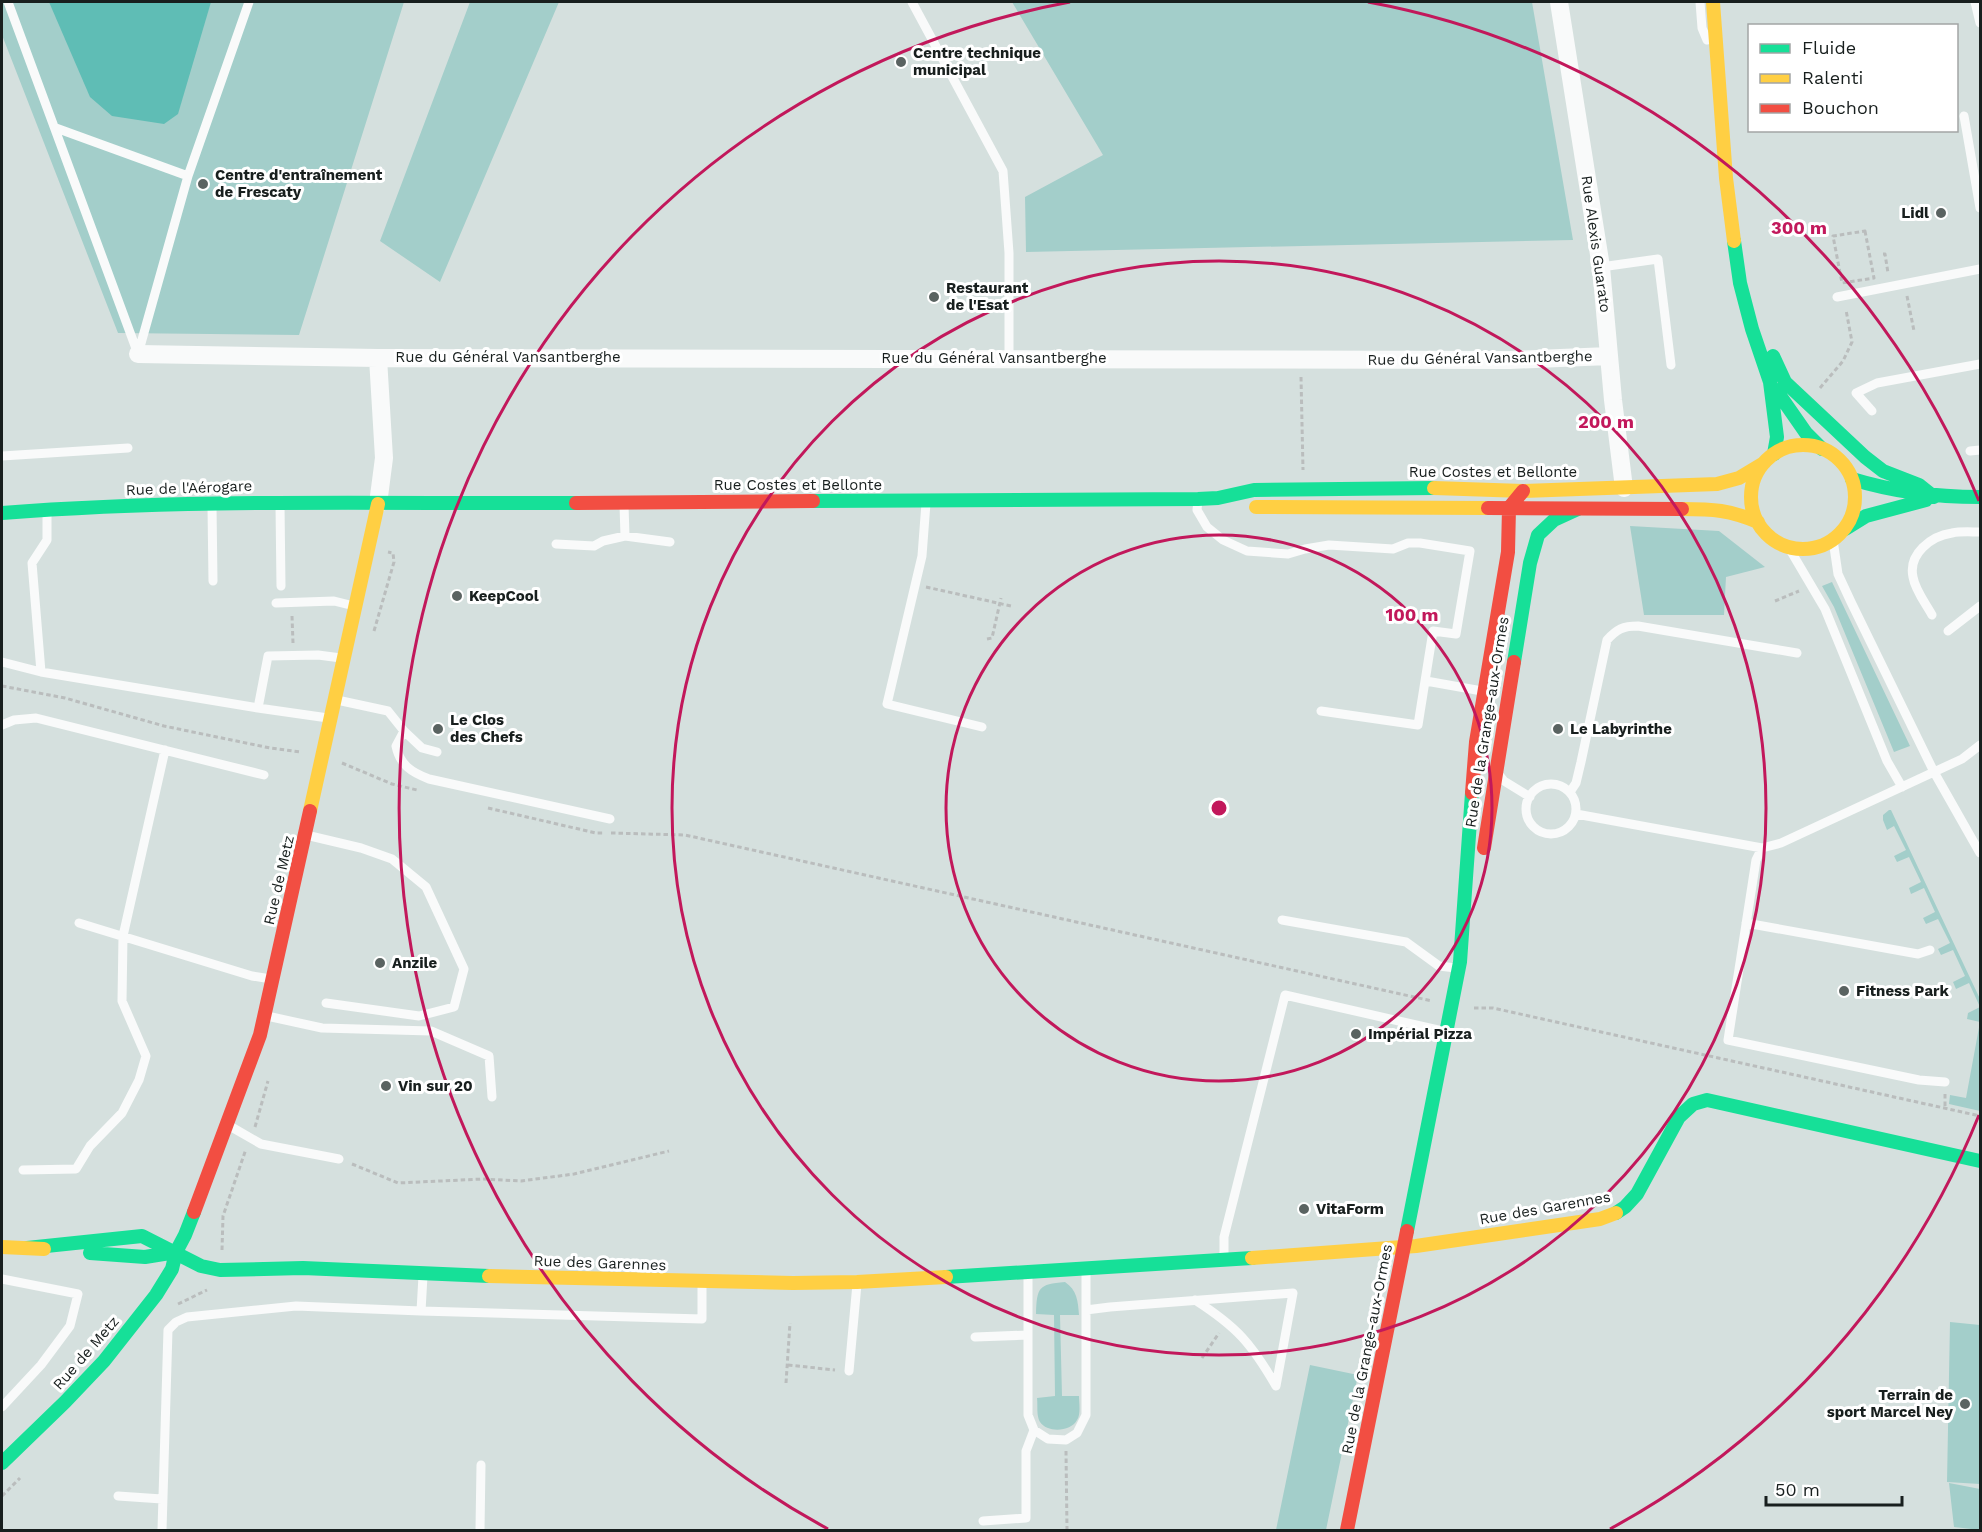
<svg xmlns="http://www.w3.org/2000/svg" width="1982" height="1532" viewBox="0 0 1982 1532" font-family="'Work Sans',sans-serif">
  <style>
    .green { fill: #a3ceca }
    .water { fill: #5fbdb5 }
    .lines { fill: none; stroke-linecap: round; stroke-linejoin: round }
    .path { stroke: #babdbd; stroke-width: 3; stroke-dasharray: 4.5 3; stroke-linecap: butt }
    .lane { stroke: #f9fafa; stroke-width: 9 }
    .street { stroke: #f9fafa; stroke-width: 18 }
    .fast { stroke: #16e098; stroke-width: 14 }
    .slow { stroke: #ffcf43; stroke-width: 14 }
    .jam { stroke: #f24e42; stroke-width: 14 }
    .ring { fill: none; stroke: #c2185b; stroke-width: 3 }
    .poi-dot { fill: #5a6361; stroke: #fff; stroke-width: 2 }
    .labels { text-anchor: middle; stroke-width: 6; stroke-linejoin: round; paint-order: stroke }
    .poi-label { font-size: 15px; font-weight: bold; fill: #181f1e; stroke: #fff; text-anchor: start }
    .street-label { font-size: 15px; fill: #181f1e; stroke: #fff }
    .centre { fill: #c2185b; stroke: #fff; stroke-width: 3 }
    .ring-label { font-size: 18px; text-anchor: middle; font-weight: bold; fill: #c2185b; stroke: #fff; stroke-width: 6; stroke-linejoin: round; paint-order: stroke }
  </style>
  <rect width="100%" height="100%" fill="#d5e0de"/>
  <path class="green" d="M 2,2 L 404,2 L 299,335 L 118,333 L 2,35 Z
    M 470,2 L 559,2 L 440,282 L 380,241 Z
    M 1012,2 L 1532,2 L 1573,240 L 1026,252 L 1025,197 L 1103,155 Z
    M 1630,526 L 1719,531 L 1765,567 L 1726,577 L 1724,615 L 1644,615 Z
    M 1832,582 L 1910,746 L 1894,752 L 1834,607 L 1822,586 Z
    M 1889,810 L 1891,810 L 1980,999 L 1980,1111 L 1949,1104 L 1950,1095 L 1966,1098 L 1980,1022 L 1967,1019 L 1968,1013 L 1980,1007 L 1969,983 L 1956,989 L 1953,982 L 1965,976 L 1953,950 L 1941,955 L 1938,949 L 1950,943 L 1938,919 L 1926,924 L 1923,918 L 1935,912 L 1924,888 L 1911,894 L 1909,888 L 1921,882 L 1909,857 L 1897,862 L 1894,856 L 1906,850 L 1894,826 L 1887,830 L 1883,820 L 1883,815 Z
    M 1065,1282 C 1077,1290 1078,1301 1079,1315 L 1060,1315 L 1062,1396 L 1079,1396 C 1079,1403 1081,1414 1077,1420 C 1071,1432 1047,1433 1040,1422 C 1036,1415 1038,1405 1037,1398 L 1055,1396 L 1054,1315 L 1036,1314 C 1037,1288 1038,1284 1065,1282 Z
    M 1950,1322 L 1980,1325 L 1980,1484 L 1947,1482 Z
    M 1310,1365 L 1358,1375 L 1326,1530 L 1276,1530 Z
    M 1949,1483 L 1980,1489 L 1980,1530 L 1954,1527 Z"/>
  <path class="water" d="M 49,2 L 211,2 L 178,114 L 164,124 L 112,116 L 90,97 Z"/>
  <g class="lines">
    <path class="path" d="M 1865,231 L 1874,278 L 1842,283 L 1833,236 Z
      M 1883,254 L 1885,254 L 1888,273
      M 1907,296 L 1914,331
      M 1301,377 L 1303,470
      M 1820,388 L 1843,361 L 1852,342 L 1846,310
      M 926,587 L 1011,606
      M 1775,601 L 1799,591
      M 292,616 L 293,643
      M 374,631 L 394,562 L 393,553 L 388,552
      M 987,639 L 992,638 L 1001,598
      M 2,686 L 65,698 L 164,726 L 270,748 L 301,752
      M 342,763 L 392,784 L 417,790
      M 488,808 L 596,833 L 604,833
      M 611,833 L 685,835 L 1432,1001
      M 1474,1008 L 1493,1008 L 1980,1116
      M 1945,1094 L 1945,1108
      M 255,1127 L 268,1081
      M 352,1164 L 398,1183 L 483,1179 L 521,1181 L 574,1174 L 669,1151
      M 222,1250 L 223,1216 L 246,1149
      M 178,1304 L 207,1290
      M 1202,1358 L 1219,1333
      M 788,1365 L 835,1370
      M 786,1383 L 790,1323
      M 1066,1451 L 1067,1530
      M 2,1496 L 20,1478"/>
    <path class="lane" d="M 8,2 L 138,354
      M 912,2 L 1003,171 L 1009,253 L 1009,358
      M 1700,2 L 1702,28 L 1707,40
      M 1975,2 L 1980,23
      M 1964,116 L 1980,208
      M 56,128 L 188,176
      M 1601,267 L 1658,259 L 1671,365
      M 1837,297 L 1980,269
      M 138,354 L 188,176 L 249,2
      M 1872,411 L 1856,393 L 1877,383 L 1980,364
      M 1970,451 L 1980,450
      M 2,456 L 128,448
      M 1198,500 L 1197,510 L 1207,527 L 1223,540 L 1247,551 L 1288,554 L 1305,549 L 1329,545 L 1393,549 L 1408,543 L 1420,543 L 1470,551 L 1456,634 L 1433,631 L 1418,725 L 1321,711
      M 926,503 L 922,556 L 887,704 L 982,727
      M 280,505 L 281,586
      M 624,505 L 625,536
      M 212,506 L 213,581
      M 47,512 L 47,540 L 32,563 L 41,672 L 258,708
      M 1833,540 L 1838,574 L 1851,602 L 1934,772 L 1980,853
      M 556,544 L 594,546 L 603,541 L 625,536 L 670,542
      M 1789,548 L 1825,609 L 1887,761 L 1902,787
      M 276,603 L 334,601 L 354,606
      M 1932,615 C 1926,604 1915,590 1913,577 C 1908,554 1931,536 1952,533 C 1961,531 1971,532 1980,532
      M 1948,631 L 1980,606
      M 2,662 L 41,672
      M 1426,681 L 1482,691
      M 337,700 L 388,711 L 404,731 L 422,748 L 437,752
      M 328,718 L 258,708 L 268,656 L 318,655 L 341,658
      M 2,725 L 14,720 L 36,718 L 264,775
      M 404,731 L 396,746 C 400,765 411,772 429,779 L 610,819
      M 1500,776 L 1504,781 L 1530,797
      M1526 809a25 25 0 1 1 50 0a25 25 0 1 1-50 0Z
      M 1570,792 L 1576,783 L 1581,762 L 1607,640 C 1617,629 1623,626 1638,626 L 1797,653
      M 1576,814 L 1762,848 L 1781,843 L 1962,759 L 1980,745
      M 306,835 L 361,848 L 392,859 L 426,887 L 464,969 L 454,1007 L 419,1016 L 326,1003
      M 1762,848 L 1756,860 L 1728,1040 L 1919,1080 L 1945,1082
      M 1282,920 L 1406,942 L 1439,966 L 1456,968
      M 79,923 L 252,976 L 271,979
      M 1746,923 L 1918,954 L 1930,950
      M 267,1016 L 322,1028 L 431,1031 L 489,1056 L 492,1097
      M 228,1125 L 261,1144 L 339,1159
      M 23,1170 L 76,1169 L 90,1146 L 122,1113 L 139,1080 L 146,1056 L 122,1001 L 123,936 L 165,750
      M 1224,1260 L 1224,1237 L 1285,995 L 1447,1032
      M 1028,1275 L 1028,1415 L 1034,1430 L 1048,1439 L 1066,1440 L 1077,1433 L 1086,1415 L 1086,1272
      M 2,1279 L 78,1294 L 70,1326 L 41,1365 L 2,1407
      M 1086,1310 L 1110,1307 L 1293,1293 L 1276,1386 C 1251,1343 1237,1327 1195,1300
      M 421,1311 L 423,1276
      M 975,1337 L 1028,1335
      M 849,1371 L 857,1284
      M 118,1496 L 162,1499
      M 983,1521 L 1026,1518 L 1026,1451 L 1034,1430
      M 162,1530 L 168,1330 L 176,1322 L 187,1317 L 296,1306 L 421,1311 L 702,1319 L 702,1282
      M 480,1530 L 481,1465"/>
    <path class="street" d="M 1559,2 L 1601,267 L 1613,400 L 1624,488
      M 138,354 L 378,358 L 1510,360 L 1609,356
      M 378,504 L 384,458 L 378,358"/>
    <path class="fast" d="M 1734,241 L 1740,283 L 1752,329 L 1770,382 L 1777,437 L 1774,454
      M 1773,356 L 1785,382 L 1865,457 L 1883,471 L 1919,485 L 1934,497
      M 1776,390 L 1806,433 L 1822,449
      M 1852,479 C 1894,492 1936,497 1980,497
      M 813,501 L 1198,499 L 1218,498 L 1254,490 L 1434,488
      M 2,513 C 193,498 385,504 576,503
      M 1845,529 L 1866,516 L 1926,500
      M 1514,662 L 1530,563 L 1538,535 L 1554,520 L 1578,509
      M 1616,1213 L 1625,1207 L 1637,1194 L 1679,1117 L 1693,1104 L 1707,1100 L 1980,1161
      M 1407,1231 L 1460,962 L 1472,793
      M 27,1248 L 142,1236 L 201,1266 L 220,1270 L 303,1268 L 489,1276
      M 90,1253 L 145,1257 L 176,1252
      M 946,1277 L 1252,1258
      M 2,1463 L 65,1402 L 104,1361 L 156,1295 L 172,1269 L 176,1252 L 185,1235 L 194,1212"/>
    <path class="slow" d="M 1713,2 L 1726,178 L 1734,241
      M1751 497a52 52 0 1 1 104 0a52 52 0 1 1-104 0Z
      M 1434,488 L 1523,491 L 1717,484 L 1739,478 L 1764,463
      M 1256,507 L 1488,508
      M 1682,509 C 1713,509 1730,510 1758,522
      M 310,811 L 378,504
      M 2,1247 L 44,1249
      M 1252,1258 L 1416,1246 L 1600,1219 L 1616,1213
      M 489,1276 L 793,1283 L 857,1282 L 946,1277"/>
    <path class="jam" d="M 576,503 L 813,501
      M 1488,508 L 1682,509
      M 1472,793 L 1476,742 L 1508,552 L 1509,508 L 1523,491
      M 1484,848 L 1514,662
      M 194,1212 L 260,1035 L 310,811
      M 1347,1530 L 1407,1231"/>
  </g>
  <g class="ring">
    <circle cx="1219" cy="808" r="273"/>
    <circle cx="1219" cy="808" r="547"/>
    <path d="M1979 1115A820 820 0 0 1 1610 1529M828 1529A820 820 0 0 1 1070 2M1368 2A820 820 0 0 1 1979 501"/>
  </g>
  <g class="poi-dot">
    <circle cx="901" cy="62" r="6"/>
    <circle cx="203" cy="184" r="6"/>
    <circle cx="1941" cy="213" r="6"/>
    <circle cx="934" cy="297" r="6"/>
    <circle cx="457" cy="596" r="6"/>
    <circle cx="438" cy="729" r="6"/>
    <circle cx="1558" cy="729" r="6"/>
    <circle cx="380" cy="963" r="6"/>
    <circle cx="1844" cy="991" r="6"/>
    <circle cx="1356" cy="1034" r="6"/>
    <circle cx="386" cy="1086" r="6"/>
    <circle cx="1304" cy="1209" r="6"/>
    <circle cx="1965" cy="1404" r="6"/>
  </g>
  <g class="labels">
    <g class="poi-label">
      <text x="913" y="58">Centre technique<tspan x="913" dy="17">municipal</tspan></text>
      <text x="215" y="180">Centre d'entraînement<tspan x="215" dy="17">de Frescaty</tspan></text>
      <text x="1929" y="218" text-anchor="end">Lidl</text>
      <text x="946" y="293">Restaurant<tspan x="946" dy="17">de l'Esat</tspan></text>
      <text x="469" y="601">KeepCool</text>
      <text x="450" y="725">Le Clos<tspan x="450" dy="17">des Chefs</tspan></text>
      <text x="1570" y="734">Le Labyrinthe</text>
      <text x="392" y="968">Anzile</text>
      <text x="1856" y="996">Fitness Park</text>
      <text x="1368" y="1039">Impérial Pizza</text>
      <text x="398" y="1091">Vin sur 20</text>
      <text x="1316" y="1214">VitaForm</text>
      <text x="1953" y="1400" text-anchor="end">Terrain de<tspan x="1953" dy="17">sport Marcel Ney</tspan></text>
    </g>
    <g class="street-label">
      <text transform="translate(1596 244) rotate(82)" y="5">Rue Alexis Guarato</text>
      <text x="508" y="362">Rue du Général Vansantberghe</text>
      <text x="994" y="363">Rue du Général Vansantberghe</text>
      <text transform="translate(1480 358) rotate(-1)" y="5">Rue du Général Vansantberghe</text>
      <text x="1493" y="477">Rue Costes et Bellonte</text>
      <text x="798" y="490">Rue Costes et Bellonte</text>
      <text transform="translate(189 488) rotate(-2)" y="5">Rue de l'Aérogare</text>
      <text transform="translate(1487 722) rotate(-81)" y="5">Rue de la Grange-aux-Ormes</text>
      <text transform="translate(279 880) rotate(-77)" y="5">Rue de Metz</text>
      <text transform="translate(1545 1208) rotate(-10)" y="5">Rue des Garennes</text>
      <text transform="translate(600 1263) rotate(2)" y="5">Rue des Garennes</text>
      <text transform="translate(1367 1349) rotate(-79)" y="5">Rue de la Grange-aux-Ormes</text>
      <text transform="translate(86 1353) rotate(-49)" y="5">Rue de Metz</text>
    </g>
  </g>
  <circle cx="1219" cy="808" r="9" class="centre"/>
  <g class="ring-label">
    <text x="1799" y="234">300 m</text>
    <text x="1606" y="428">200 m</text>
    <text x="1412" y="621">100 m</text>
  </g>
  <rect width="1982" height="1532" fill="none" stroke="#181f1e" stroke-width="6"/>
  <rect x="1748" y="24" width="210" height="108" fill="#ffffff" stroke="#a3a5a5" stroke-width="1.5"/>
  <rect x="1760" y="44" width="30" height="9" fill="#16e098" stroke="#a3a5a5" stroke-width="1.5"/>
  <text x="1802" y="54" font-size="18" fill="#181f1e">Fluide</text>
  <rect x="1760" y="74" width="30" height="9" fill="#ffcf43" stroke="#a3a5a5" stroke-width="1.5"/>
  <text x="1802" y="84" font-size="18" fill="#181f1e">Ralenti</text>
  <rect x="1760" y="104" width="30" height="9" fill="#f24e42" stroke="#a3a5a5" stroke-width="1.5"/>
  <text x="1802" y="114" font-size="18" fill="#181f1e">Bouchon</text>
  <path d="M1766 1496v9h136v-9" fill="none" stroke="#181f1e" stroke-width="3"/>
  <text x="1775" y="1496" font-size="18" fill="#181f1e" stroke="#ffffff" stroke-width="4.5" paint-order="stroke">50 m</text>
</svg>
